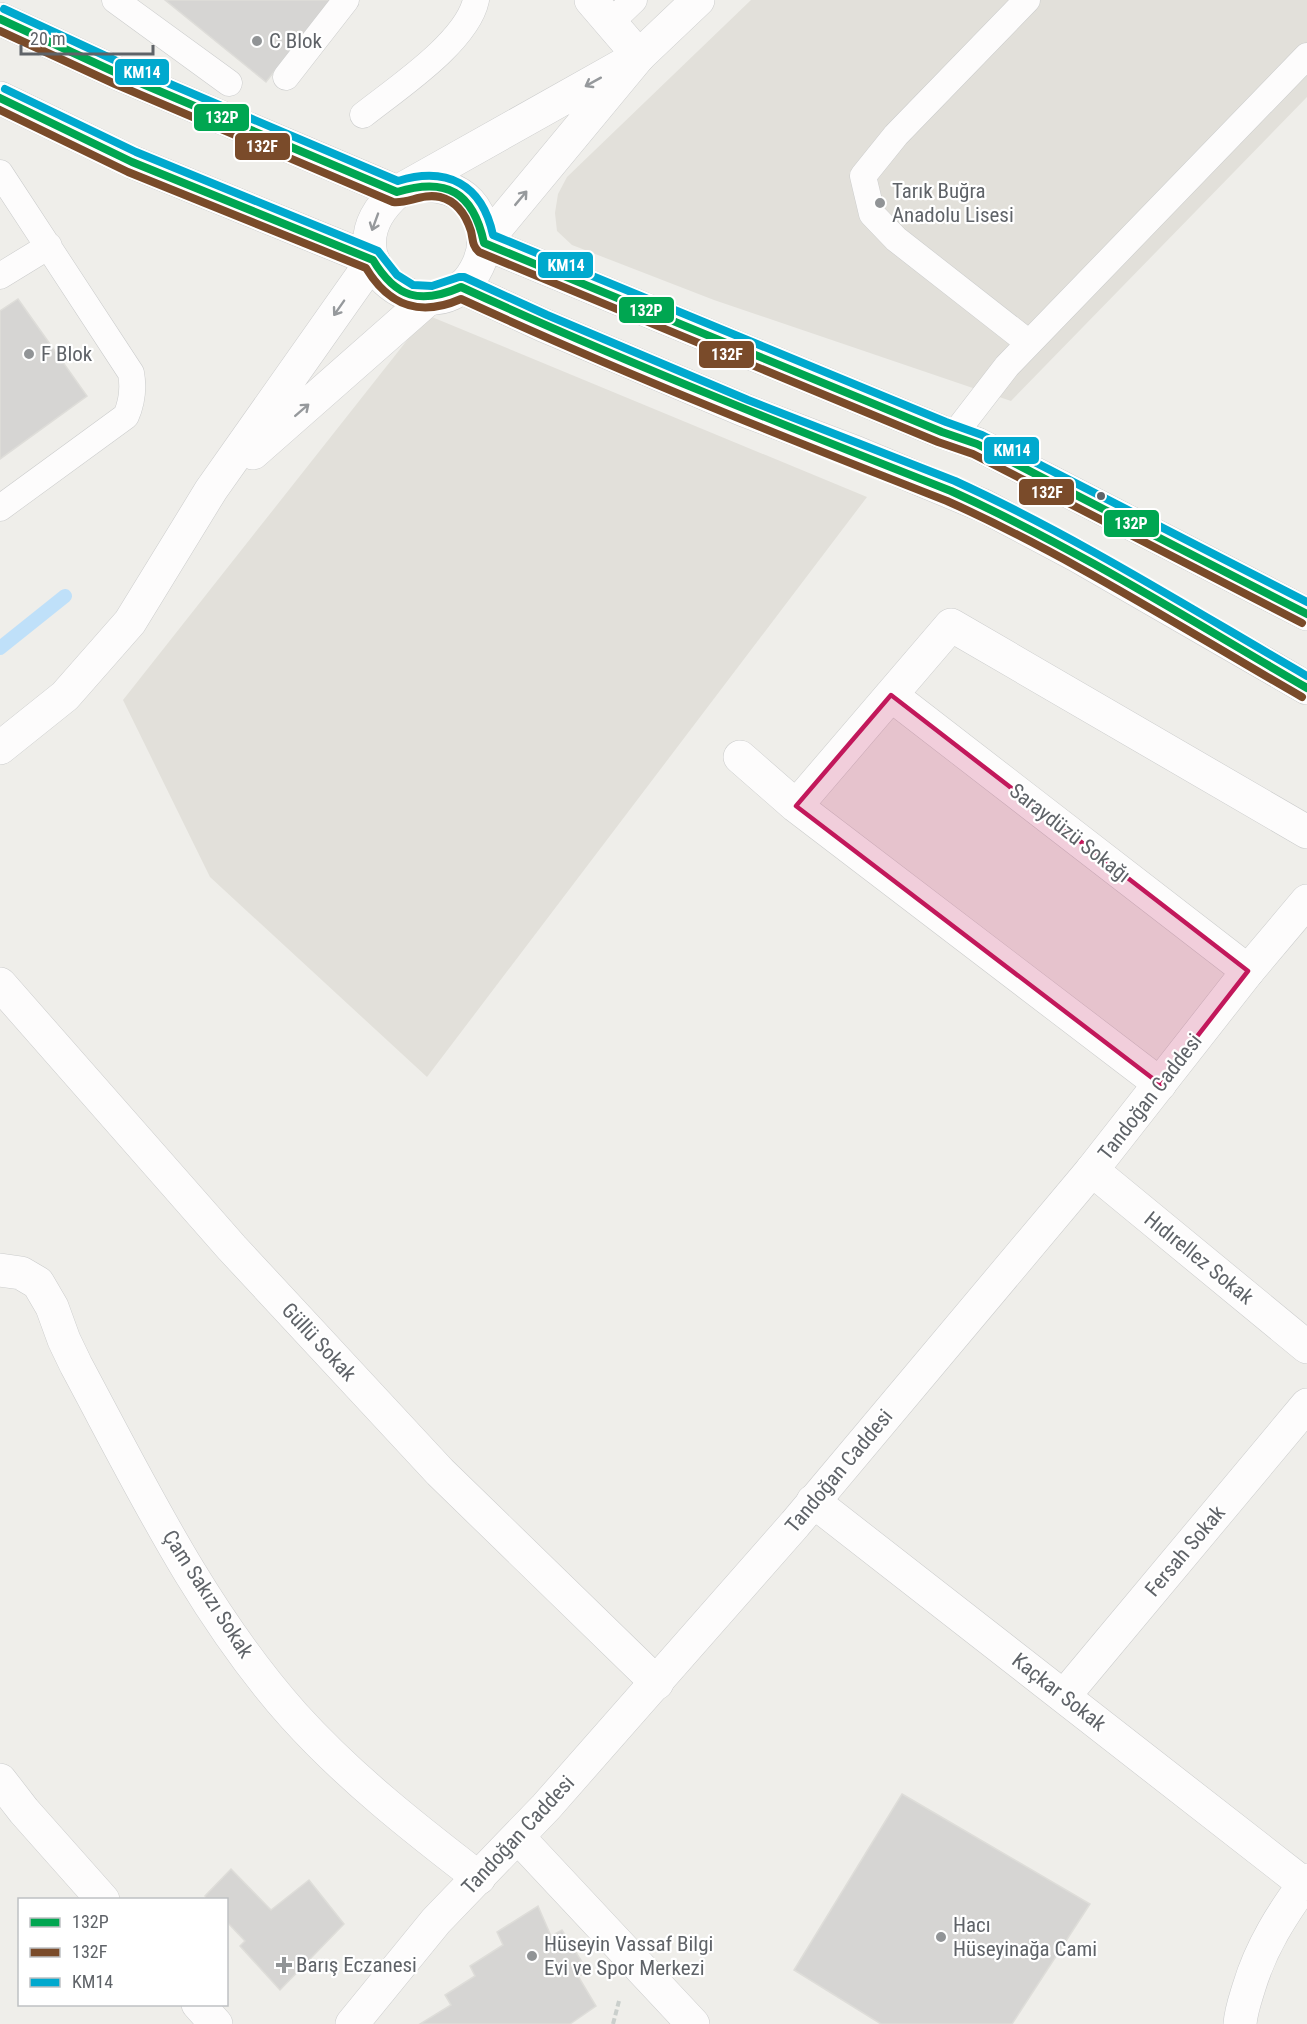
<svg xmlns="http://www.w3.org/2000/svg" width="1307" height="2024" viewBox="0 0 1307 2024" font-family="'Roboto Condensed',sans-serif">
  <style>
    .education { fill: #e2e0da }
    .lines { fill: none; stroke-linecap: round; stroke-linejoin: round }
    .stream { stroke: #bfe0f9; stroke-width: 14 }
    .building { fill: #d6d5d3; stroke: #deddd9; stroke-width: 1.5 }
    .service-casing { stroke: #cbcccc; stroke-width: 27 }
    .minor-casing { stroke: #cbcccc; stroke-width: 34 }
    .tertiary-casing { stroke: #cbcccc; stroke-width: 34 }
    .path { stroke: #cacfcc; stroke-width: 4; stroke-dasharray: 6 3; stroke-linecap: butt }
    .service { stroke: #fdfcfc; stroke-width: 26 }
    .minor { stroke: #fdfcfc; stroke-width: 33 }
    .tertiary { stroke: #fdfcfc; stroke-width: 33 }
    .bus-1-casing { stroke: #fff; stroke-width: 12 }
    .bus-2-casing { stroke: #fff; stroke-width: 12 }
    .bus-3-casing { stroke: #fff; stroke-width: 12 }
    .bus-1 { stroke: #00a651; stroke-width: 8 }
    .bus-2 { stroke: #7a4b2a; stroke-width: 8 }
    .bus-3 { stroke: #00a9ce; stroke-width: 8 }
    .oneway { stroke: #96999c }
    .marked { fill: #c2185b; fill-opacity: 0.2; stroke: #c2185b; stroke-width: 4.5; stroke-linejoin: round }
    .poi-dot { fill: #919496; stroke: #fff; stroke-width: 2 }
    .bus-dot { fill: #5f6368; stroke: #fff; stroke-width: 2 }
    .labels { text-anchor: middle; stroke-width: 4.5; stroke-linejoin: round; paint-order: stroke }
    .poi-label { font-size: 21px; fill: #5f6368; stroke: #fff; text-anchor: start }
    .street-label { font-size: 21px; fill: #5f6368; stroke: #fff }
    .line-badge { stroke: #fff; stroke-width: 2 }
    .badge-label { font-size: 16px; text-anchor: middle; font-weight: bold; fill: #fff }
  </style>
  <rect width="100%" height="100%" fill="#efeeea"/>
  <path class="education" d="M 751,0 L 1307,0 L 1307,97 L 1011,401 L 714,300 L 572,245 L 557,231 L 555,213 L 558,194 L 567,177 Z
    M 427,315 L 867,497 L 427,1077 L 210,877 L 123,700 Z"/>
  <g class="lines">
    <path class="stream" d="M 0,648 L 65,596"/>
  </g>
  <path class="building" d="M 165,0 L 330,0 L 266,82 Z
    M 18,299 L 87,396 L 0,459 L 0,311 Z
    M 902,1794 L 1090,1904 L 1012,2024 L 881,2024 L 794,1970 Z
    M 231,1869 L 271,1910 L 309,1880 L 344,1924 L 280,1990 L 240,1946 L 245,1941 L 226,1921 L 226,1900 L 207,1900 L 205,1896 Z
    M 538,1906 L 551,1936 L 562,1930 L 589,1973 L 578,1976 L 596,2006 L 570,2024 L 420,2024 L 451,2005 L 445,1995 L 475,1976 L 470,1966 L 503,1945 L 497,1932 Z"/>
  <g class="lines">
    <g class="service-casing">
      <path id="service" d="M 115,0 L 229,83
        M 1027,0 L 896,135 L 863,176 L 872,214 L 896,239 L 1029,343
        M 610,23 L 634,0
        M 286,77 L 346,0
        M 363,115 C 397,88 467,42 476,0
        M 0,173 L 131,373 C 134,389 132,402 126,416 L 0,508
        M 0,276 L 49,246
        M 953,436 L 1007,366 L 1307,56"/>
    </g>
    <g class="minor-casing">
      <path id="minor" d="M 591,0 L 639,56 L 698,0
        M 253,453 L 428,299
        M 891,695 L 1248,971
        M 0,748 L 65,696 L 130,622 L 211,490 L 373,260
        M 740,757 L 796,806 L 1160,1084
        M 796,806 L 951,625 L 1307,832
        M 0,984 L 232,1248 L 440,1472 L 657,1683
        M 1092,1170 L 1307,1347
        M 0,1270 L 21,1273 L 38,1283 L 52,1307 L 64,1340 L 76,1365 C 141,1486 202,1613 294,1716 C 349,1777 414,1828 479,1878
        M 813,1501 L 1304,1884
        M 1064,1696 L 1307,1405
        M 0,1780 L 24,1811 L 103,1900
        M 519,1838 L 693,2024
        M 198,2004 L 216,2024
        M 1240,2024 C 1241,2011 1245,2000 1249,1987 C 1261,1947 1282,1914 1307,1880"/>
    </g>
    <g class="tertiary-casing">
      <path id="tertiary" d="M 0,19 L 119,74 L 397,192
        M 0,98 L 132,162 L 373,260
        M 397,192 C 431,178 472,186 482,227 C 486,242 483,257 475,271 C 436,341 316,263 397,192 L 639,56 L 484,243
        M 484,243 L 942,432 L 977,444 L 1307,614
        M 461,287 L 543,325 L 744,410 L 857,453 L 984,506 L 1078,556 L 1307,688
        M 352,2024 L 436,1921 L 546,1807 L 795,1524 L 1092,1170 L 1248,971 L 1307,901"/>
    </g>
    <path class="path" d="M 613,2024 L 619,2001"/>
    <use href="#service" class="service"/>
    <use href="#minor" class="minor"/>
    <use href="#tertiary" class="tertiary"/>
    <g class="bus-1-casing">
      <path id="bus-1" d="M 0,19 L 119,74 L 397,192 C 447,177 473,192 484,243 L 942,432 L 977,444 L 1307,614
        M 0,98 L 132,162 L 373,260 C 396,298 420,305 461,287 C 622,361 786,426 951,491 C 1074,547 1190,620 1307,688"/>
    </g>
    <g class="bus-2-casing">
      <path id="bus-2" d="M 0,31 L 115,84 L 393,202 C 408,204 422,193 440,197 C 456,201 466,215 471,231 C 473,239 472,246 479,252 L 938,442 L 973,454 L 1302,623
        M 0,110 L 128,172 L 366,268 C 389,306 420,317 461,299 C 620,372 783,437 947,501 C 1070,556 1185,630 1302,697"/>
    </g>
    <g class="bus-3-casing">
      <path id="bus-3" d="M 4,9 L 123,64 L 398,181 C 447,166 482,184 493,235 L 946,422 L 982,435 L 1307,602
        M 5,89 L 136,152 L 378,251 L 397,275 L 413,285 L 432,286 L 459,277 L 464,277 L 547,315 L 748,400 L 955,481 C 1077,537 1191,609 1307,676"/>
    </g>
    <use href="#bus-1" class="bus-1"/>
    <use href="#bus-2" class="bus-2"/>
    <use href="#bus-3" class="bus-3"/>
  </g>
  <defs><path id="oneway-shaft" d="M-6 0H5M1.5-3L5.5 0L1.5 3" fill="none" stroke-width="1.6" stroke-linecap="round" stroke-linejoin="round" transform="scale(1.5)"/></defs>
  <g class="oneway">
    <use href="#oneway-shaft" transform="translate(593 82) rotate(151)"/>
    <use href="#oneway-shaft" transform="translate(521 198) rotate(-50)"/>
    <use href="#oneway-shaft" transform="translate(375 222) rotate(110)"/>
    <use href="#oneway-shaft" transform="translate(339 308) rotate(125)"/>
    <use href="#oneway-shaft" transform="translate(302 410) rotate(-41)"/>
  </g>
  <path class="marked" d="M 891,695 L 1248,971 L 1160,1084 L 796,806 Z"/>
  <g class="poi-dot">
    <circle cx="257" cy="41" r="6"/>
    <circle cx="880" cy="203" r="6"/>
    <circle cx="29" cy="354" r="6"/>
    <circle cx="941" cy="1937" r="6"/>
    <circle cx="532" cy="1956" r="6"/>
    <path d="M281 1956h6v6h6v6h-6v6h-6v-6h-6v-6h6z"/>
  </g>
  <circle class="bus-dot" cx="1101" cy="496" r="5"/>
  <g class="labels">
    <g class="poi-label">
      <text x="269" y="48">C Blok</text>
      <text x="892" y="198">Tarık Buğra<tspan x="892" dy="24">Anadolu Lisesi</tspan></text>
      <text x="41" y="361">F Blok</text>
      <text x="953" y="1932">Hacı<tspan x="953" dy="24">Hüseyinağa Cami</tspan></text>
      <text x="544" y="1951">Hüseyin Vassaf Bilgi<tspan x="544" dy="24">Evi ve Spor Merkezi</tspan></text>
      <text x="296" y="1972">Barış Eczanesi</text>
    </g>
    <g class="street-label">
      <text transform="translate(1070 833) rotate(38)" y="7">Saraydüzü Sokağı</text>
      <text transform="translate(1150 1097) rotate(-52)" y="7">Tandoğan Caddesi</text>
      <text transform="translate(1199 1258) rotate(39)" y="7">Hıdırellez Sokak</text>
      <text transform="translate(319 1342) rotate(47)" y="7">Güllü Sokak</text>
      <text transform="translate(839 1471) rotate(-50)" y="7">Tandoğan Caddesi</text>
      <text transform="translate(1185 1551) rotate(-50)" y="7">Fersah Sokak</text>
      <text transform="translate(208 1594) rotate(57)" y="7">Çam Sakızı Sokak</text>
      <text transform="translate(1059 1692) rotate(38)" y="7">Kaçkar Sokak</text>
      <text transform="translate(518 1835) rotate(-47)" y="7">Tandoğan Caddesi</text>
    </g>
  </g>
  <g class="line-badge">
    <rect x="114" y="58" width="56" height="28" rx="6" fill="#00a9ce"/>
    <rect x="193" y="103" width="57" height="29" rx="6" fill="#00a651"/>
    <rect x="234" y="132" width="57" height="29" rx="6" fill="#7a4b2a"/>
    <rect x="537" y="251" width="57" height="28" rx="6" fill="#00a9ce"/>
    <rect x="618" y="296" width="57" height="28" rx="6" fill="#00a651"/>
    <rect x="698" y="340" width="57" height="29" rx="6" fill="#7a4b2a"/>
    <rect x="983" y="436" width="57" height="29" rx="6" fill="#00a9ce"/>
    <rect x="1018" y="478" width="57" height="28" rx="6" fill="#7a4b2a"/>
    <rect x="1103" y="509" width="57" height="29" rx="6" fill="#00a651"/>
  </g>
  <g class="badge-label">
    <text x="142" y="78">KM14</text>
    <text x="222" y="123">132P</text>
    <text x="262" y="152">132F</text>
    <text x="566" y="271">KM14</text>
    <text x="646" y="316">132P</text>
    <text x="727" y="360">132F</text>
    <text x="1012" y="456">KM14</text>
    <text x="1047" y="498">132F</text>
    <text x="1131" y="529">132P</text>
  </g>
  <rect x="18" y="1898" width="210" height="108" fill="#ffffff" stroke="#bfc1c3" stroke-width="1.5"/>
  <rect x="30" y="1918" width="30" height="9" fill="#00a651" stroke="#bfc1c3" stroke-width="1.5"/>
  <text x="72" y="1928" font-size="18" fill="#5f6368">132P</text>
  <rect x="30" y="1948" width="30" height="9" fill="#7a4b2a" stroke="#bfc1c3" stroke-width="1.5"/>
  <text x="72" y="1958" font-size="18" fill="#5f6368">132F</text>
  <rect x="30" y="1978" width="30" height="9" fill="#00a9ce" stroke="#bfc1c3" stroke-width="1.5"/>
  <text x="72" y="1988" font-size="18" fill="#5f6368">KM14</text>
  <path d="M21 45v9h132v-9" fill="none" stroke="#5f6368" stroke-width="3"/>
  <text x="30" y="45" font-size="18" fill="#5f6368" stroke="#ffffff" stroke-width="4.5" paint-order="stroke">20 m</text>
</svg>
